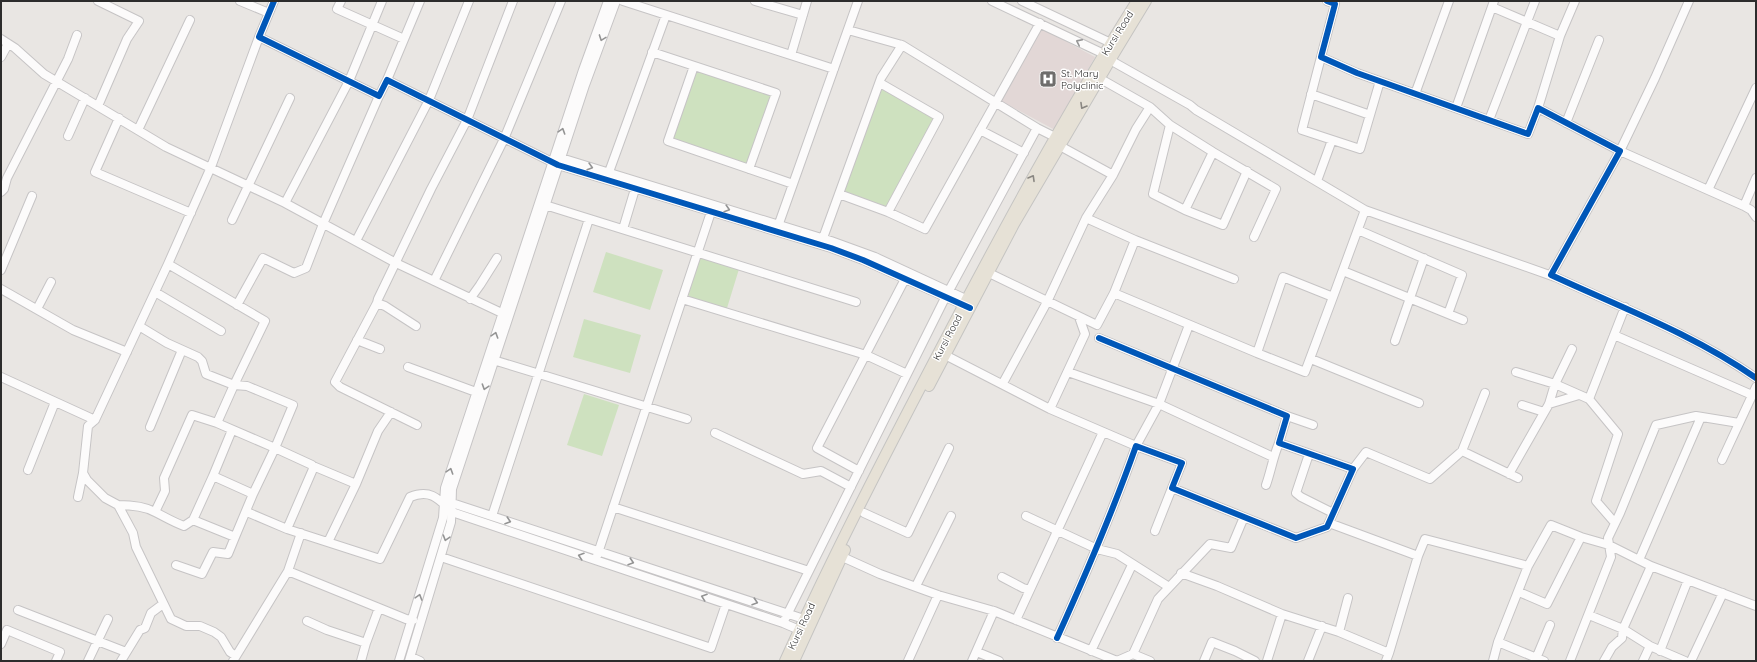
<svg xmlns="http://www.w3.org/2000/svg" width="1757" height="662" viewBox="0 0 1757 662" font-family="Quicksand,sans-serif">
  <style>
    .medical { fill: #e2d7d6 }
    .green { fill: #cee1bf }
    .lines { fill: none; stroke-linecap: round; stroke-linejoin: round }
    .minor-casing { stroke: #c6c4c5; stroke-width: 10 }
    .major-casing { stroke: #c5c4c2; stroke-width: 12 }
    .minor { stroke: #fcfbfb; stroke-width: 8 }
    .major { stroke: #e6e1d6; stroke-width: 10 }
    .cycleway-casing { stroke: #fff; stroke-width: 8 }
    .cycleway { stroke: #0057b8; stroke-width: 6 }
    .oneway { stroke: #949494 }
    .oneway2 { stroke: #898681 }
    .labels { text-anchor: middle; stroke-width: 3; stroke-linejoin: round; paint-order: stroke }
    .street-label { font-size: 10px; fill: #2c2c2c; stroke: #fff }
    .poi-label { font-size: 10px; fill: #2c2c2c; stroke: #fff; text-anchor: start }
  </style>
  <rect width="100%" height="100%" fill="#e9e6e3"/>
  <path class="medical" d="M 1041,28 L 1095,57 L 1055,130 L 1001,101 Z"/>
  <path class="green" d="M 697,71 L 772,94 L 747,164 L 672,138 Z
    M 881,88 L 934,119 L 887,207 L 844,191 Z
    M 606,252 L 663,270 L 650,310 L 593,292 Z
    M 700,257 L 739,269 L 727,308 L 688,297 Z
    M 584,319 L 641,335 L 630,373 L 573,357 Z
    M 584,394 L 619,405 L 602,456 L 567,445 Z"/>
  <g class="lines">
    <g class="minor-casing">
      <path id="minor" d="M 98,1 L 139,21 L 127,39 L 98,106
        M 240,1 L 269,13
        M 274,1 L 259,37 L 379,96 L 387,80 L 558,165 L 831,248 L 863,260 L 968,307
        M 341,1 L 337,9 L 404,39
        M 623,1 L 834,69
        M 755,1 L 803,15
        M 992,1 L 1104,54 L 1115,52 L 1111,43 L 1022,1
        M 1327,1 L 1335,4 L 1321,57 L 1357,73 L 1528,134 L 1538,108 L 1620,151 L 1551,275 C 1620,307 1693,334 1756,378
        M 1689,1 L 1655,78 L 1620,151 L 1744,206 L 1751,210 L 1756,217
        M 1492,7 L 1560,36
        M 848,30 L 902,45 L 1037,128 L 1055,137
        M 1,39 L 15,48 L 44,74 L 166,147 L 285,203 L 396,263 L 506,315
        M 652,52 L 776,93 L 749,169
        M 791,55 L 807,1
        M 1,57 L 8,44
        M 1321,57 L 1302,130 L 1360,149 L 1380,81
        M 1110,60 L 1190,105 L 1196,110 L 1365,210
        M 694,66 L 668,141 L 793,184
        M 1099,78 L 1150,107 L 1170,125 L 1213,152 L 1276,189 L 1254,237
        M 387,80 L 420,1
        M 880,83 L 939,117 L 888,212
        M 1311,94 L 1370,115
        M 1415,94 L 1449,1
        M 1456,108 L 1494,1
        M 1538,108 L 1560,36 L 1575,1
        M 119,118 L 95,172 L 191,213
        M 1489,120 L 1535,1
        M 1566,123 L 1599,40
        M 1170,125 L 1153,194 L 1185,210 L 1223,225 L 1247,171
        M 138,130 L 190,20
        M 980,130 L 1024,153
        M 68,136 L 85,98
        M 557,160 L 561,158 L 831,241 L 875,257 L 972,302
        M 609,172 L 666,15
        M 1113,175 L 1136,129 L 1150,107
        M 1317,181 L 1332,140
        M 1708,190 L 1756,88
        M 1,192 L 4,189 L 7,178 L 68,59 L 77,35
        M 839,194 L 888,212 L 925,229 L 1040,23
        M 285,203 L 349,81 L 382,1
        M 545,205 L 856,302
        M 1744,206 L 1756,178
        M 1185,210 L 1213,152
        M 232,220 L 290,98
        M 623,229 L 635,189
        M 777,229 L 858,1
        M 1358,230 L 1462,275 L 1448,314
        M 823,238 L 881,78 L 902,45
        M 1135,240 L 1234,279
        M 356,241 L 429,100 L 469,1
        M 168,264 L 265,321 L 234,385 L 247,386 L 293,405 L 275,448 L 312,465 L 313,469 L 287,529
        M 1,270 L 32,196
        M 1343,271 L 1463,320
        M 989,273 L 1097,325 L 1114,293 L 1135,240 L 1086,218 L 1113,175 L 1060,146
        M 434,281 L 504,139 L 561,1
        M 1,289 L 73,330 L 127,352
        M 155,292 L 221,331
        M 1114,293 L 1257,353 L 1283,277 L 1333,297 L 1305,372 L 1257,353
        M 1333,297 L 1365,210 L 1555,277
        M 470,299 L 480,285 L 497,258
        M 682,299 L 866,355 L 907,374
        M 377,303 L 385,306 L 416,326
        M 237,305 L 263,258 L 294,273 L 306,268 L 323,224 L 379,96
        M 37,309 L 51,282
        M 139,326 L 167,343 L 198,357 L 202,361 L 206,374 L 234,385 L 217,423 L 275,448 L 253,494
        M 1614,335 L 1752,395
        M 357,340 L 380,349
        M 1395,341 L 1424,258
        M 945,355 L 1050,409 L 1136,446 L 1159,404 L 1189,325
        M 490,359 L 687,419
        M 1311,359 L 1419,403
        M 408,367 L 476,392
        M 1068,372 L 1159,404 L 1273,457
        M 1516,372 L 1555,384 L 1589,399 L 1618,434 L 1596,501 L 1615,523
        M 1,377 L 95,420 L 168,264 L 211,167 L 259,37
        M 1003,383 L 1047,302 L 1086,218
        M 1589,399 L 1625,307
        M 1549,404 L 1579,395
        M 1522,405 L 1544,412
        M 1050,409 L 1085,334 L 1079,317
        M 1287,416 L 1313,425
        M 95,420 L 88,426 L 83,473 L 87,480 L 105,498 L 118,505 L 133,533 L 136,547 L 171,619 L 186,626 L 200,626 L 214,632 L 221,637 L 230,652 L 236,656
        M 417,425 L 340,387 L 335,382 L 377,303 L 378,299 L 431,189 L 467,120 L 513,1
        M 150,427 L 182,350
        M 715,433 L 803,474 L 821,471 L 851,487
        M 1462,451 L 1485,393
        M 1309,454 L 1296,493 L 1301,497 L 1333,513
        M 1722,460 L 1756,387
        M 313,466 L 356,484
        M 1353,469 L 1366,452 L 1430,479 L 1462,451 L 1518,478
        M 28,470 L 55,402
        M 859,471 L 817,448 L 905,279
        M 1509,474 L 1549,404 L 1555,384 L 1572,349
        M 213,476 L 253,494 L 235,537 L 193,520 Z
        M 213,476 L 232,430
        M 1266,485 C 1271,471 1273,457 1279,443
        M 78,497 L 83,473
        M 447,504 L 452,503 L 810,621
        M 118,505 C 130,505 144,506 155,512 C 165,517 173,522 184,526 L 193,520
        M 613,507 L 809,571
        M 155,512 L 165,491 L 164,478 L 192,415 L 217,423
        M 247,512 L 287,529 L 380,559 L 410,497 C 430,489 438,498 452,512 L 783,623 L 804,632
        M 864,513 L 908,533 L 949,448
        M 492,516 L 589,219
        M 1026,516 L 1097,549 L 1117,554 L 1169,587
        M 1329,523 L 1418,556
        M 1155,531 L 1172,488
        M 301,533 L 288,571 L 406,619 L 413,620
        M 1581,537 L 1609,545 L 1651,566 L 1756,606
        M 328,542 L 356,484 L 378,431 L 391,412
        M 838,555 L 880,574 L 938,595 L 994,611 L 1117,661 L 1133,654 L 1150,661
        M 597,556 L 713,206
        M 441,557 L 711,648 L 726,604
        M 1639,560 L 1701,417
        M 176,565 L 202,574 L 213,552 L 228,554 L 235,537
        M 1181,573 L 1217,586 L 1282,614 L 1339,632 L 1389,653 L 1386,661
        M 1002,577 L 1023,588 L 1030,590
        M 916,586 L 951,516
        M 18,610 L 126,652
        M 1589,615 L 1623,629 L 1650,646 L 1685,661
        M 1016,620 L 1103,432
        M 307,621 L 327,630 L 366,643
        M 783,623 L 945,298 L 1037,128
        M 1339,632 L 1348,598
        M 1057,638 C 1086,574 1113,511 1136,446 L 1182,463 L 1172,488 L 1296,538 L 1327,527 L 1353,469 L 1279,443 L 1287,416 L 1099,338
        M 1498,642 L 1528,566 L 1551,525 L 1581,537 L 1547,604 L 1519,592
        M 1,644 L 7,630 L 60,652 L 56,661
        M 1091,651 L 1132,565
        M 1660,651 L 1688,580
        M 977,652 L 999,661
        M 1389,653 L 1418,556 L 1425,539 L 1528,566
        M 1133,654 L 1158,599 L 1210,544 L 1231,548 L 1244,517
        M 411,657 L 420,661
        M 88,661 L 108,619
        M 121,661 L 140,630 L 145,628 L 151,613 L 163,604
        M 233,661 L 288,571
        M 361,661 L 366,643 L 379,608
        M 399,661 L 443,518 L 445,488 L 583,70 L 608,1
        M 409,661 L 451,522 L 452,489 L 585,85 L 616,1
        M 908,661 L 938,595
        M 972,661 L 994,611
        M 1204,661 L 1212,642 L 1235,651 L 1255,661
        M 1267,661 L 1282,614
        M 1308,661 L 1322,626
        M 1493,661 L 1498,642 L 1544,661
        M 1535,661 L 1550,625
        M 1570,661 L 1611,557 L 1608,538 L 1620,513 L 1656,425 L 1696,416 L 1739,423
        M 1604,661 L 1612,647 L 1622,638 L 1623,629 L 1651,566
        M 1643,661 L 1650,646
        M 1691,661 L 1723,593"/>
    </g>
    <g class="major-casing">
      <path id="major" d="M 929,386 L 1014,224 L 1115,52 L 1146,1
        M 785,661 C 833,555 887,451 941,348 C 1003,230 1066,113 1137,1
        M 794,661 L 845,550"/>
    </g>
    <use href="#minor" class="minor"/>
    <use href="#major" class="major"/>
    <g class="cycleway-casing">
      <path id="cycleway" d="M 274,1 L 259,37 L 379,96 L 387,80 L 558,165 L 831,248 L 863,260 L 970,308
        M 1327,1 L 1335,4 L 1321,57 L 1357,73 L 1528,134 L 1538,108 L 1620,151 L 1551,275 C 1620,307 1693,334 1756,378
        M 1057,638 C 1086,574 1113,511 1136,446 L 1182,463 L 1172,488 L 1296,538 L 1327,527 L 1353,469 L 1279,443 L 1287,416 L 1099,338"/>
    </g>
    <use href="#cycleway" class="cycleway"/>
  </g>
  <defs><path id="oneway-chevron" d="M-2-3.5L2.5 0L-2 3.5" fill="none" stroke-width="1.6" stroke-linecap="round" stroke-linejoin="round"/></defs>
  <g class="oneway">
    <use href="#oneway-chevron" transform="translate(602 38) rotate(110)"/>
    <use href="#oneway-chevron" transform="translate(1079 42) rotate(-154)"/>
    <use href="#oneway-chevron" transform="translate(562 131) rotate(-72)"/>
    <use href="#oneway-chevron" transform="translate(590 167) rotate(16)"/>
    <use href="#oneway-chevron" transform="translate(727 209) rotate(17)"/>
    <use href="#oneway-chevron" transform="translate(495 335) rotate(-72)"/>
    <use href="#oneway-chevron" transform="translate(485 387) rotate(108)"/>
    <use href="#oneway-chevron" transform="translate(450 471) rotate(-72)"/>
    <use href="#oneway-chevron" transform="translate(508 521) rotate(18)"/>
    <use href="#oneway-chevron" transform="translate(446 538) rotate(107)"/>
    <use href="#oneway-chevron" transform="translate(581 556) rotate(-162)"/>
    <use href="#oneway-chevron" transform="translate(631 562) rotate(18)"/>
    <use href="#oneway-chevron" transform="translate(419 597) rotate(-73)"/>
    <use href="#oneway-chevron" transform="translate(704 597) rotate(-161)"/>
    <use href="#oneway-chevron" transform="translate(755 602) rotate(18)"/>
  </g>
  <g class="oneway2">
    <use href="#oneway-chevron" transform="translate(1083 106) rotate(120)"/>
    <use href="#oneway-chevron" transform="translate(1032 178) rotate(-60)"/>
  </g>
  <defs>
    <g id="hospital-square" transform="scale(0.9)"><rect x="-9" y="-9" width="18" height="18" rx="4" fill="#6e6d6c" stroke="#fff"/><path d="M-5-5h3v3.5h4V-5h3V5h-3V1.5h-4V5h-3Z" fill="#fff"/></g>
  </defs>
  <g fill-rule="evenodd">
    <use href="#hospital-square" x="1048" y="79"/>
  </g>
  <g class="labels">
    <g class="street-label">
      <text transform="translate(1117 33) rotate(-58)" y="4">Kursi Road</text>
      <text transform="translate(947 337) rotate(-62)" y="4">Kursi Road</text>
      <text transform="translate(801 626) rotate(-65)" y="4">Kursi Road</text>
    </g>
    <g class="poi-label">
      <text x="1061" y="77">St. Mary<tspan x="1061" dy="12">Polyclinic</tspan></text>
    </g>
  </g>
  <rect width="1757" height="662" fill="none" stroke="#2c2c2c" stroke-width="4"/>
</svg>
